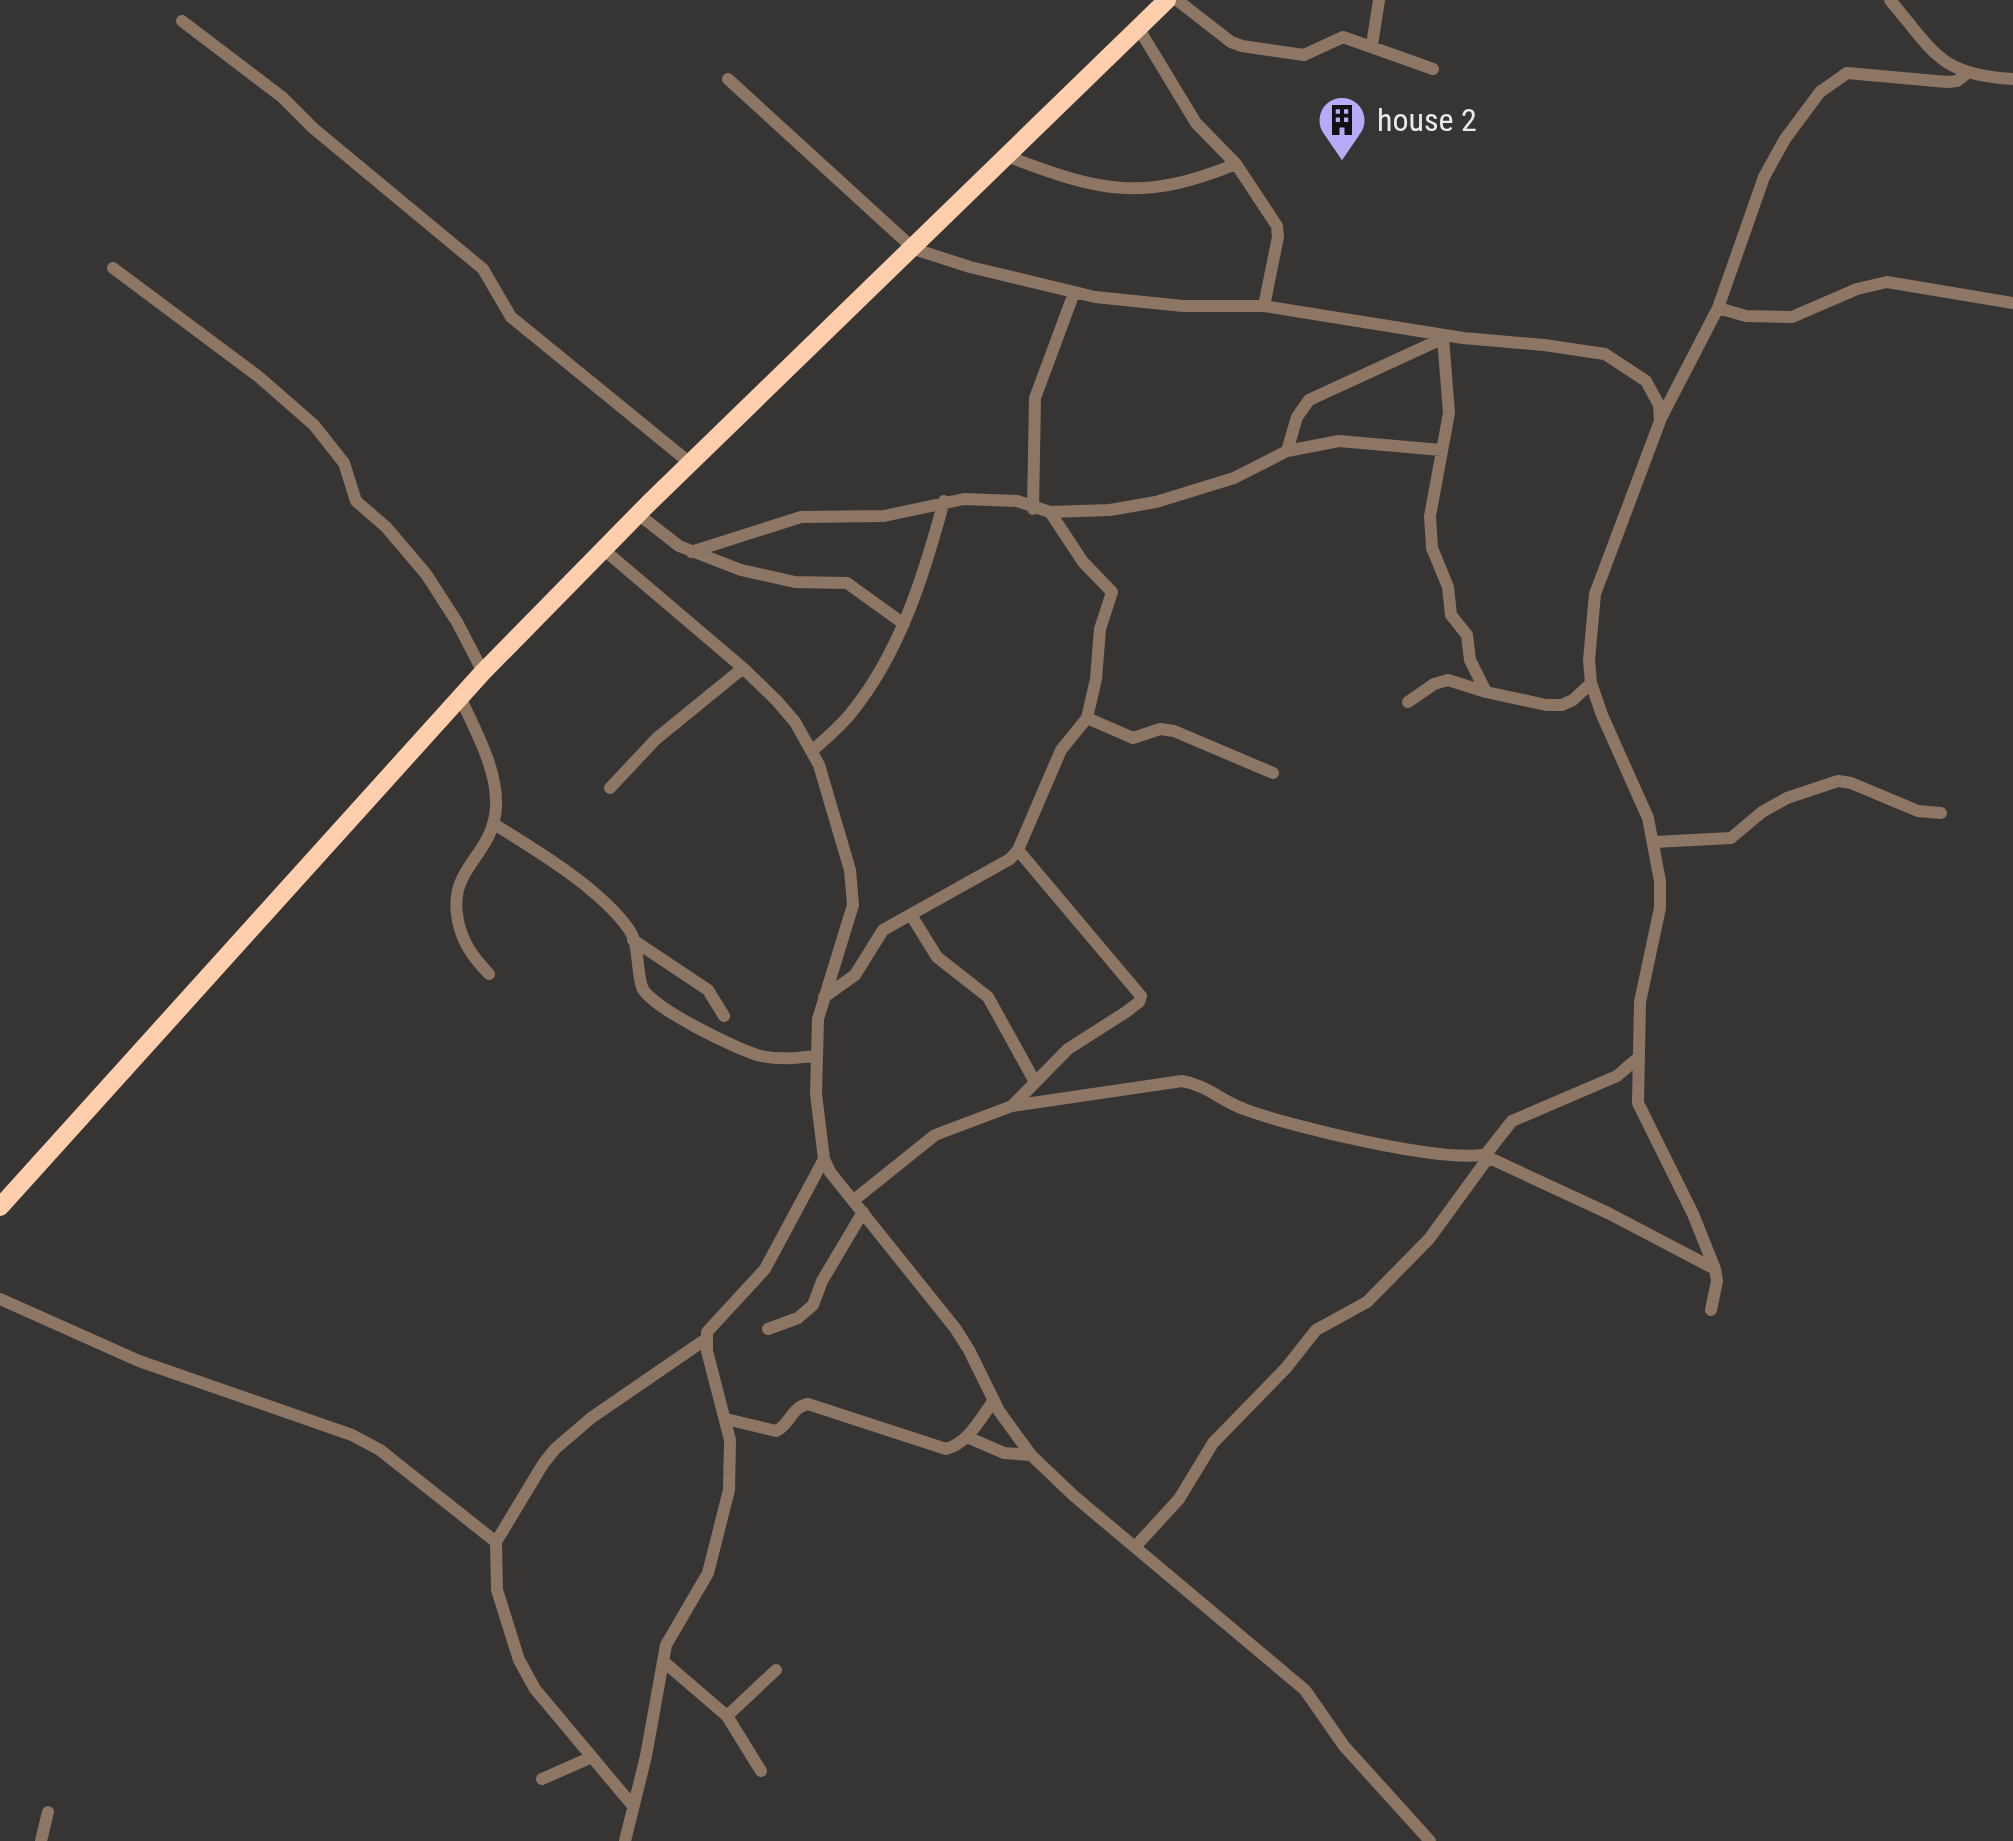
<svg xmlns="http://www.w3.org/2000/svg" width="2013" height="1841" viewBox="0 0 2013 1841" font-family="'Roboto Condensed',sans-serif">
  <style>
    .lines { fill: none; stroke-linecap: round; stroke-linejoin: round }
    .minor { stroke: #8e7664; stroke-width: 12 }
    .highway { stroke: #ffcfad; stroke-width: 18 }
    .labels { text-anchor: middle; stroke-width: 8; stroke-linejoin: round; paint-order: stroke }
    .poi-label { font-size: 32px; fill: #ebeae9; stroke: #373534; text-anchor: start }
  </style>
  <rect width="100%" height="100%" fill="#373534"/>
  <g class="lines">
    <path class="minor" d="M 1177,0 L 1231,42 L 1242,46 L 1304,55 L 1343,37 L 1433,69
      M 1890,0 C 1934,52 1939,75 2013,79
      M 182,21 L 282,97 L 313,128 L 483,269 L 511,317 L 690,463
      M 1139,29 L 1196,123 L 1236,164 L 1277,226 L 1278,237 L 1264,306
      M 1372,45 L 1379,0
      M 728,79 L 914,249 L 970,267 L 1095,297 L 1183,306 L 1264,306 L 1463,338 L 1544,345 L 1605,354 L 1646,381 L 1659,405 L 1660,421 L 1595,594 L 1589,660 L 1591,683 L 1602,715 L 1648,818 L 1660,881 L 1660,908 L 1640,1002 L 1638,1103 L 1693,1214 L 1715,1269
      M 1009,157 C 1101,192 1143,202 1236,164
      M 113,268 L 259,377 L 314,425 L 344,463 L 356,501 L 386,527 L 426,574 L 457,622 L 483,672
      M 1718,308 L 1746,316 L 1792,317 L 1857,289 L 1887,282 L 2013,303
      M 1443,338 L 1449,413 L 1430,516 L 1432,548 L 1448,587 L 1451,615 L 1467,635 L 1470,660 L 1486,692
      M 1660,420 L 1718,308 L 1764,177 L 1785,139 L 1820,92 L 1847,73 L 1947,82 L 1957,81 L 1966,74
      M 1287,451 L 1297,417 L 1309,400 L 1446,337
      M 1033,509 L 1035,398 L 1074,293
      M 638,514 L 679,546 L 741,570 L 795,582 L 847,583 L 904,624
      M 603,549 L 743,668 L 777,701 L 795,722 L 819,765 L 850,870 L 853,905 L 818,1019 L 816,1094 L 824,1159 L 830,1172 L 955,1328 L 969,1350 L 999,1411 L 1031,1455 L 1074,1496 L 1305,1690 L 1344,1746 L 1430,1841
      M 691,552 L 801,517 L 884,516 L 964,499 L 1017,501 L 1050,512 L 1110,510 L 1156,502 L 1234,478 L 1287,451 L 1339,441 L 1441,450
      M 460,697 C 475,730 498,770 496,807 C 493,858 447,866 458,921 C 463,944 473,957 489,974
      M 1408,702 L 1434,684 L 1448,680 L 1486,692 L 1546,705 L 1562,705 L 1573,700 L 1591,683
      M 1087,718 L 1133,738 L 1160,729 L 1174,731 L 1273,773
      M 812,751 C 825,739 840,727 851,713 C 900,653 924,575 944,501
      M 610,788 L 656,739 L 743,668
      M 494,824 C 537,851 597,886 628,928 C 640,944 636,969 642,987 C 649,1007 740,1051 761,1056 C 780,1060 797,1058 815,1056
      M 1654,842 L 1731,838 L 1762,812 L 1787,798 L 1838,781 L 1851,783 L 1918,811 L 1941,813
      M 911,915 L 937,957 L 988,997 L 1035,1082
      M 633,940 L 708,990 L 724,1016
      M 824,997 L 855,975 L 883,930 L 1010,859 L 1018,850 L 1061,750 L 1087,718 L 1096,679 L 1100,629 L 1112,592 L 1083,562 L 1050,512
      M 1012,1106 L 1068,1049 L 1126,1012 L 1139,1002 L 1141,996 L 1018,850
      M 1483,1155 L 1608,1213 L 1715,1269 L 1717,1281 L 1711,1310
      M 854,1200 L 935,1135 L 1012,1106 L 1182,1081 C 1207,1085 1221,1101 1244,1109 C 1288,1126 1445,1164 1486,1154 L 1512,1121 L 1617,1076 L 1639,1057
      M 0,1299 L 139,1361 L 352,1435 L 380,1450 L 496,1542
      M 768,1329 L 798,1318 L 813,1305 L 822,1281 L 863,1212
      M 726,1419 L 776,1431 C 790,1425 791,1407 808,1404 L 946,1449 C 968,1443 981,1418 994,1400
      M 967,1437 L 1004,1453 L 1031,1455
      M 1135,1547 L 1179,1499 L 1213,1443 L 1286,1368 L 1316,1330 L 1367,1302 L 1429,1239 L 1488,1158
      M 663,1661 L 727,1716 L 761,1771
      M 727,1716 L 776,1670
      M 542,1779 L 592,1757
      M 633,1806 L 535,1689 L 519,1660 L 497,1590 L 496,1542 L 543,1464 L 555,1449 L 591,1418 L 706,1339
      M 41,1841 L 48,1812
      M 625,1841 L 646,1756 L 666,1645 L 708,1573 L 729,1490 L 730,1440 L 707,1351 L 707,1332 L 765,1269 L 824,1159"/>
    <path class="highway" d="M 0,1207 L 483,672 L 648,504 L 1167,0"/>
  </g>
  <defs>
    <g id="building-pin" transform="scale(2.5)"><path d="M0 17L-7.5 6A9.5 9.5 0 1 1 7.5 6Z" fill="#b7abf8" stroke="#373534"/><path d="M-4-6H4V6H1V3H-1V6H-4ZM-2.5-4.3h1.7v1.8h-1.7ZM.8-4.3h1.7v1.8H.8ZM-2.5-1h1.7V.8h-1.7ZM.8-1h1.7V.8H.8Z" fill="#111"/></g>
  </defs>
  <g fill-rule="evenodd">
    <use href="#building-pin" x="1342" y="120"/>
  </g>
  <g class="labels">
    <g class="poi-label">
      <text x="1377" y="131">house 2</text>
    </g>
  </g>
</svg>
